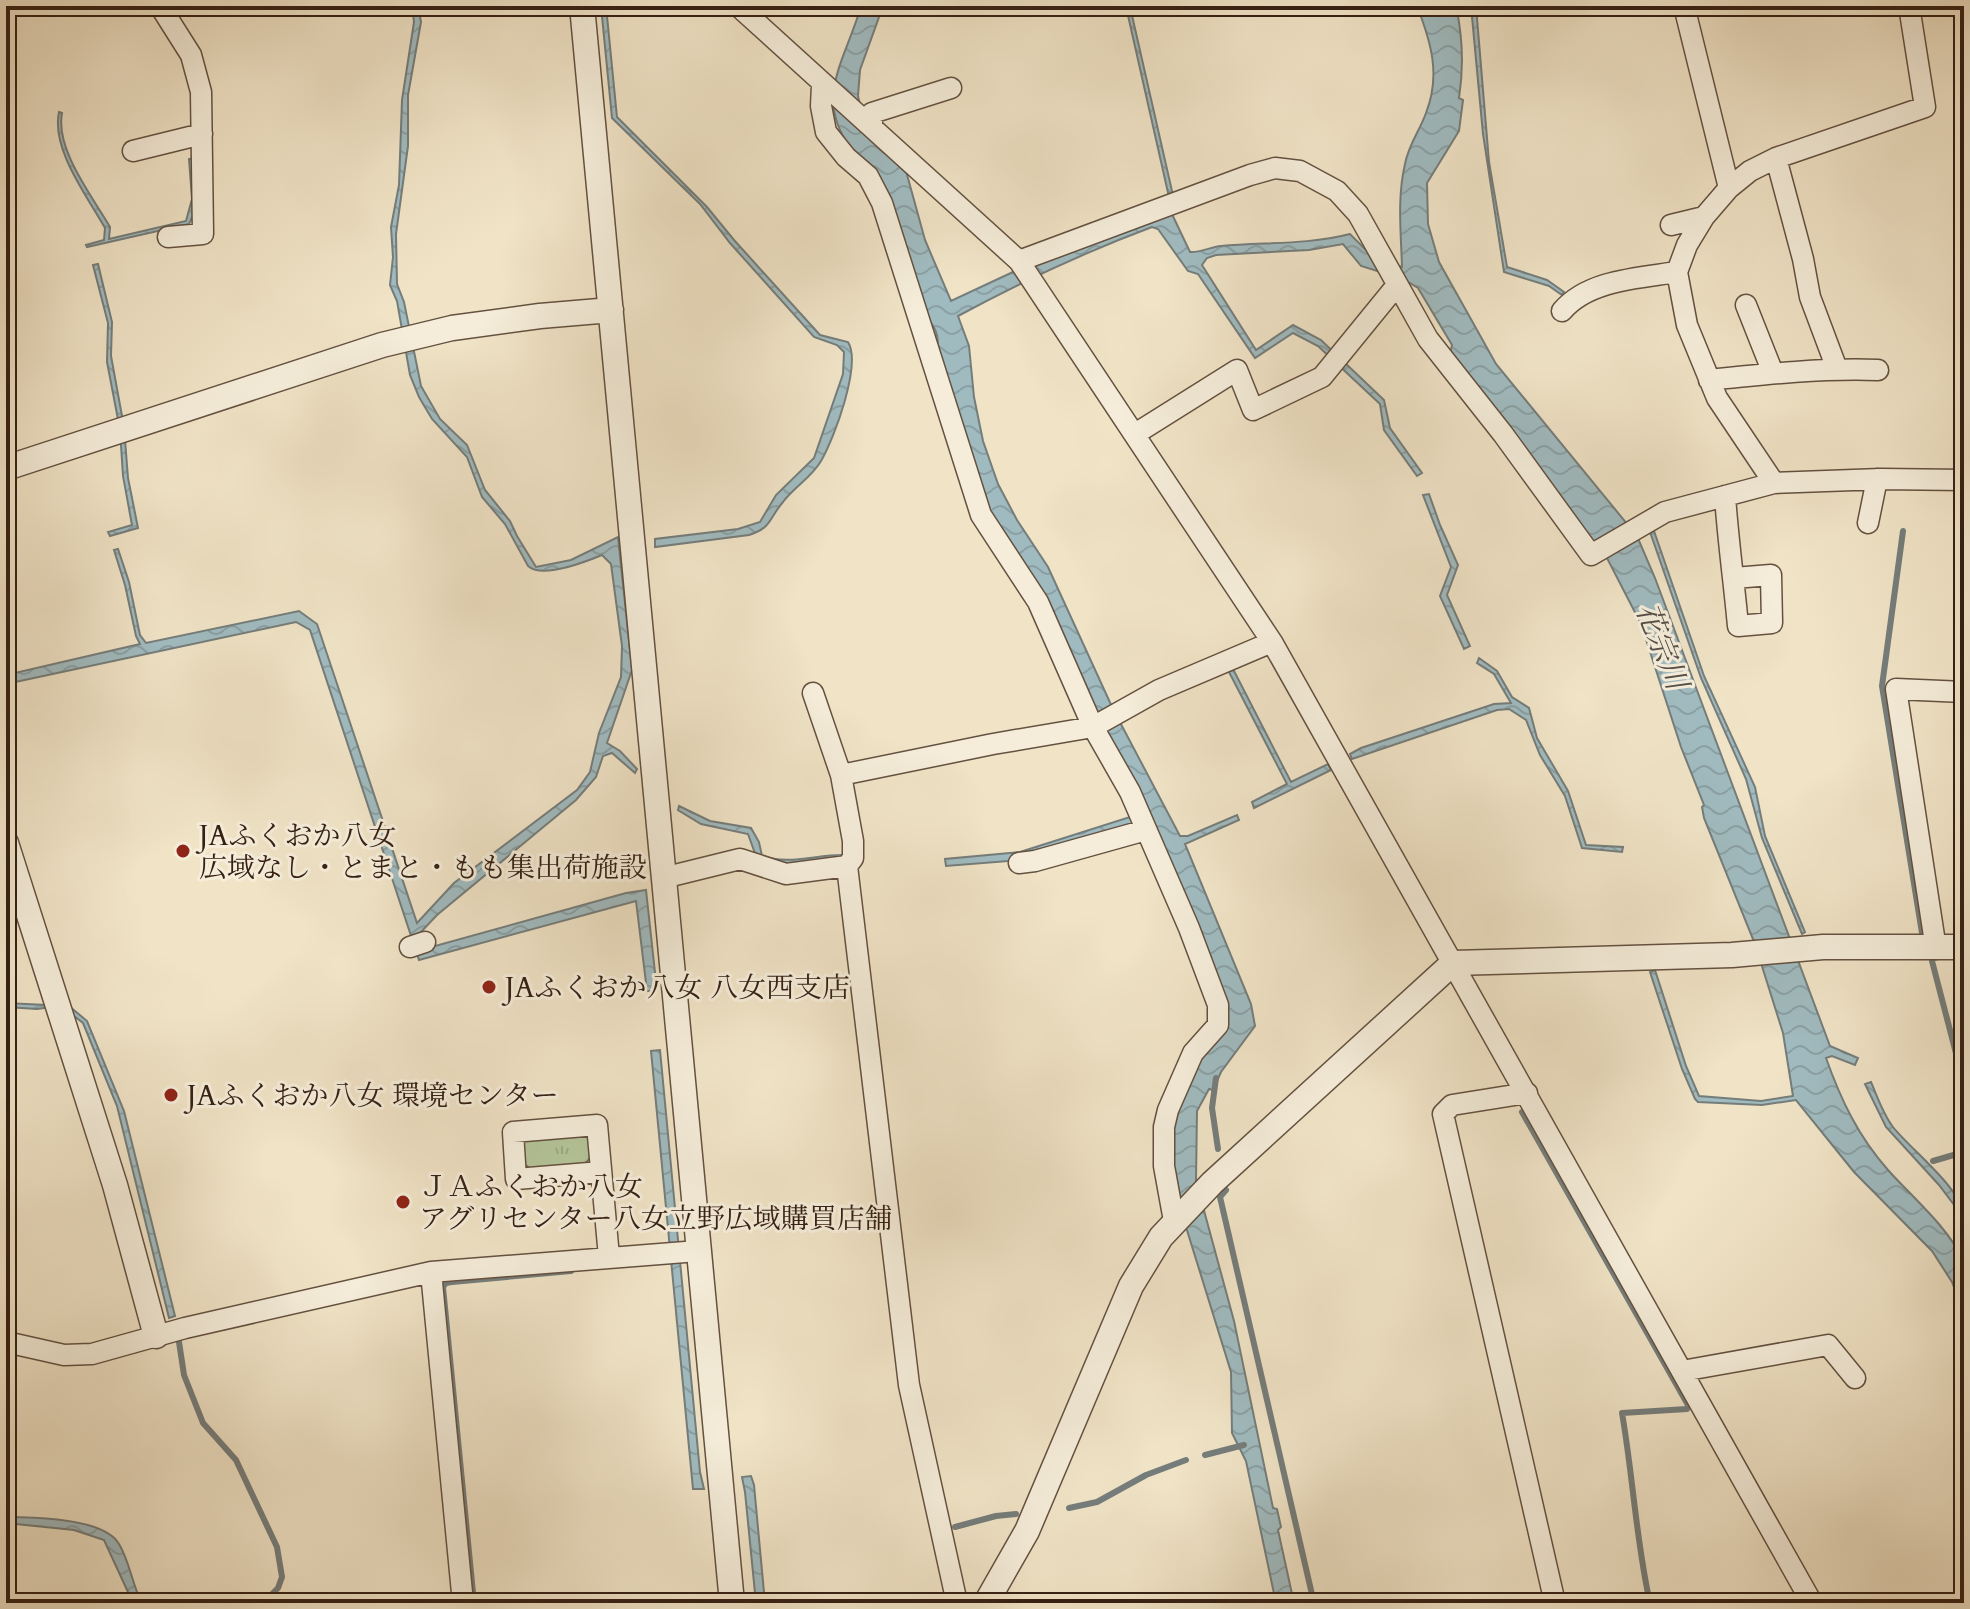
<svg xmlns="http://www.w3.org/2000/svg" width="1970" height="1609" viewBox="0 0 1970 1609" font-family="Cardo,'Noto Serif JP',serif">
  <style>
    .park { fill: url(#park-tufts); stroke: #747256; stroke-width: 2 }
    .water { fill: url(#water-waves); stroke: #757d7b; stroke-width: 2 }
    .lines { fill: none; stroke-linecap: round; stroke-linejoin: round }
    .stream { stroke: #757d7b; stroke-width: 6 }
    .minor-casing { stroke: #645140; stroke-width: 23 }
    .tertiary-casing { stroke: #645140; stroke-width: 27 }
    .minor { stroke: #f5edda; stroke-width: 20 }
    .tertiary { stroke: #f5edda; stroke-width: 24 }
    .poi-dot { fill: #8f2418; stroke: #f5edda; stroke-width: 3 }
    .labels { text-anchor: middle; stroke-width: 6; stroke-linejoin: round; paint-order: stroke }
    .poi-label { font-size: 28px; fill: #352014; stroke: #f5edda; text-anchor: start }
    .water-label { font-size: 30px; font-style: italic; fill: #554e48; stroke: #f5edda }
  </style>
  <defs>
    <pattern id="park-tufts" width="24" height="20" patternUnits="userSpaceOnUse" patternTransform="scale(2)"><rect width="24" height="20" fill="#b4c599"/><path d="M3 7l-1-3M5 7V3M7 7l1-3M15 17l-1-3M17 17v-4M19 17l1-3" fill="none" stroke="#9ba983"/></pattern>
    <pattern id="water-waves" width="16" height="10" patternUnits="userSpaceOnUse" patternTransform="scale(2)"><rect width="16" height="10" fill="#a0bbc0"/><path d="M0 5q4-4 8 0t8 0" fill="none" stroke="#8aa0a4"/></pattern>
  </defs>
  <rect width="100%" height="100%" fill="#f0e3c6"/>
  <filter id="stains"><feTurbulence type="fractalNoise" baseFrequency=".0025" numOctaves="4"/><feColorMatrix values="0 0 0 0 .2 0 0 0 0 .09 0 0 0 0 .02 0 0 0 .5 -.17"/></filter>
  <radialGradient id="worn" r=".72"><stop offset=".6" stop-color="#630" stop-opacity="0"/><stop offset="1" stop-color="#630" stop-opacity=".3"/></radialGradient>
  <path class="park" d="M 589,1135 C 590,1147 595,1159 582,1165 L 531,1169 L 524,1164 L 523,1141 Z"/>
  <path class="water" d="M 412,6 L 418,6 L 421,22 L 408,95 L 408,146 L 396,234 L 397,284 L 404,302 L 421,386 L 440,419 L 467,445 L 485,490 L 510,521 L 517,536 L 536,567 L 571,560 L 618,537 L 632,670 L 607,743 L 620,751 L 637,769 L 635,773 L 612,753 L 603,756 L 596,777 L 576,800 L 437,915 L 420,933 L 424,947 L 428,948 L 626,893 L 646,890 L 657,991 L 647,991 L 636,901 L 419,960 L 310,630 L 296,622 L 6,684 L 6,675 L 140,644 L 136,636 L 125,585 L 114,550 L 118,549 L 129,582 L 140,635 L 146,643 L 299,611 L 317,624 L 417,923 L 454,883 L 577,790 L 590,772 L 599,733 L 621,677 L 622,646 L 611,564 L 602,555 C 585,562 542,579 528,566 L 505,524 L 482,497 L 467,457 L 432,419 L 419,397 L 410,375 L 397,301 L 390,285 L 393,257 L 391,227 L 399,185 L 402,100 L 414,22 Z
    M 601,6 L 606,6 L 617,117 L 707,207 L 734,240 L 820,335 L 848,342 C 862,364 834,439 821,461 C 812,477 794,487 783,502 C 769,518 772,528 749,535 L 655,547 L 655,539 L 738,529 L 760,522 L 776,495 L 814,458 L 843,374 L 844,352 L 837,345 L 814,337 L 730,243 L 700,204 L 612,118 Z
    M 861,6 L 883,6 L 860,70 L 858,96 L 861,109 L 906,171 L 925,240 L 951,301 L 1013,272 L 1149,219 L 1169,197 L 1127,11 L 1131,11 L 1172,191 L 1171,212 L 1190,252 C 1200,253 1210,247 1221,246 C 1265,242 1307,245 1350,234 L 1375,259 L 1402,267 C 1401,233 1397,198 1405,164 C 1408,146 1420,130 1426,113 C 1441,75 1431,42 1417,6 L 1456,6 C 1463,38 1464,66 1459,98 L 1463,100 L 1459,131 L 1427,183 L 1428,224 L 1439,262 L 1496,364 L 1637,536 L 1655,578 L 1830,1046 L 1858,1058 L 1855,1065 L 1832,1056 L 1826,1058 C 1841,1100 1858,1136 1888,1170 C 1910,1195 1949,1228 1962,1259 C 1969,1273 1964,1299 1964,1314 L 1952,1282 L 1932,1251 L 1854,1172 L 1796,1100 L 1762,1105 L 1698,1102 L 1695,1099 L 1682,1069 L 1650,972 L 1655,970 L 1686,1066 L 1699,1096 L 1761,1101 L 1793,1096 L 1783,1033 L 1755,944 L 1704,818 L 1702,807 L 1704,805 L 1681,747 L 1641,624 L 1607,558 L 1590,542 L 1450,354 L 1452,345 L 1418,288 L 1403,279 L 1361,266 L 1343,244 L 1309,250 L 1216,255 L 1207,258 L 1202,265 L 1256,350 L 1293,325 L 1321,340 L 1384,400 L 1390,428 L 1422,473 L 1417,476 L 1384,430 L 1380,404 L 1318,346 L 1293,333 L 1255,358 L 1198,274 L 1188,271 L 1158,229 L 1152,227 C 1085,252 1021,282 958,316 L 969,346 L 974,397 L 983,441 L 998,484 L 1017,520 L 1048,567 L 1113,709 L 1180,836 L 1188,836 L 1237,815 L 1239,820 L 1185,844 L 1251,1004 L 1255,1026 L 1221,1072 L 1213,1090 L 1209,1089 L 1197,1111 L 1196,1181 L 1234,1321 L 1273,1508 L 1277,1509 L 1281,1527 L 1278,1530 L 1294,1603 L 1276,1603 L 1246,1461 L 1232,1433 L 1231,1372 L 1186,1227 L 1171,1151 L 1171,1125 L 1196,1059 L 1224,1029 L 1149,820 L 1022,860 L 946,866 L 945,859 L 1020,852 L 1146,812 L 988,512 L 937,348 C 940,336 934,324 925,317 L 850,147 C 813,97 847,57 861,6 Z
    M 1471,6 L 1476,6 L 1489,162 L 1507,267 L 1547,280 L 1564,292 L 1562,295 L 1549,286 L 1504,272 L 1483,134 Z
    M 59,112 L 62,113 C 55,149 92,196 110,227 L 109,239 L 186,221 L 192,199 L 189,159 L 194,158 L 195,211 L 189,224 L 87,247 L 86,245 L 104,240 L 105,228 C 87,196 51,149 59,112 Z
    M 98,264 L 112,322 L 111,356 L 124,427 L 128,478 L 138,528 L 110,536 L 108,532 L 132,525 L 123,476 L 120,430 L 107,362 L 108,323 L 93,265 Z
    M 1429,494 L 1440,525 L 1458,565 L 1447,595 L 1470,646 L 1464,649 L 1440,596 L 1451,567 L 1423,495 Z
    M 1654,531 L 1704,676 L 1755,787 L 1765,836 L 1805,932 L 1802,934 L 1762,838 L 1746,779 L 1701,678 L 1650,532 Z
    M 1479,658 L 1497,671 L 1512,697 L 1529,708 L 1537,738 L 1568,791 L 1586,845 L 1623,847 L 1622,852 L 1582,848 L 1565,796 L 1540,755 L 1526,720 L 1509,709 L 1497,710 L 1352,759 L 1350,754 L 1361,748 L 1494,704 L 1511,703 L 1494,674 L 1477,663 Z
    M 1233,669 L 1291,782 L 1328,764 L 1331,770 L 1254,808 L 1252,802 L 1287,784 L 1229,672 Z
    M 679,806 L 710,821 L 751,828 L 759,842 L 762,856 C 788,865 815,855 842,855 L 843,860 L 788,866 L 757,859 L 748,834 L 701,824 L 678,810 Z
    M 63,1001 L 87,1021 L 124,1111 L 175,1316 L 169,1318 L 117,1106 L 83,1023 L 61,1006 L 37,1009 L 6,1007 L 6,1003 L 47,1005 Z
    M 660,1050 L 700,1472 L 704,1489 L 693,1489 L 651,1051 Z
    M 1871,1082 C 1877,1096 1883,1114 1893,1127 C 1911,1150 1964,1190 1964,1218 L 1939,1185 L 1886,1127 L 1865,1084 Z
    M 751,1476 L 754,1485 L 765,1603 L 756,1603 L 745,1492 L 742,1477 Z
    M 6,1517 C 33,1517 104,1518 119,1544 C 130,1562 132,1585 142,1603 L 133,1603 L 104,1540 L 74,1530 L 6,1523 Z"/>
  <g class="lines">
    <path class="stream" d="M 1903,531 L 1882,686 L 1922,933
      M 1932,961 L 1964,1084
      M 1216,1078 L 1212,1108 L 1218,1149
      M 1522,1112 L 1688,1405 L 1687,1409 L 1622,1413 C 1633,1476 1636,1541 1650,1603
      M 1933,1161 L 1964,1152
      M 1226,1190 L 1220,1197 L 1314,1603
      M 179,1342 L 184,1375 L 203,1423 L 236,1460 L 277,1547 L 282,1577 L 278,1588 L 263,1603
      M 1205,1455 L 1244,1445
      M 1069,1508 L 1097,1502 L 1146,1475 L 1186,1460
      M 955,1527 L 996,1516 L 1016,1514
      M 271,1596 L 286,1603
      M 474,1603 L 443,1287 L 446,1283 L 452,1282 L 571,1271"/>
    <g class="minor-casing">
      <path id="minor" d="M 160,6 L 191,55 L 201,92 L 203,234 L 168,237
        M 738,6 L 1019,261 L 1272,642 L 1812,1603
        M 1684,6 L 1729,188
        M 822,85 L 821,106 L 826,132 L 846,157 L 868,176 L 882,203 L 981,515 L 1038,602 L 1093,727 L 1130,792 L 1189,928 L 1218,1005 L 1218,1025 L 1193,1053 L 1168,1110 L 1164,1127 L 1164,1166 L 1174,1221
        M 872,127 L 872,113 L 951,88
        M 133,151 L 202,134
        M 1776,158 L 1803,259 L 1810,297 L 1837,369
        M 1671,225 L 1704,217
        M 1019,261 L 1250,175 L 1275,168 L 1300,171 L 1337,191 L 1358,214 L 1428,339 L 1503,434 L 1591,555 L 1665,512 L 1774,483 L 1881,479 L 1964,480
        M 1746,305 L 1773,373
        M 1562,311 C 1588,280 1639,278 1677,272
        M 1709,380 C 1766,374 1821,368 1878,370
        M 1135,434 L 1237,370 L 1253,410 L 1322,377 L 1397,285
        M 1774,483 L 1717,398 L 1687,325 L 1677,272 L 1687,245 L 1704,217 L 1729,188 L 1750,171 L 1776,158 L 1925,107 L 1909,6
        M 1725,496 C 1728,540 1734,582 1738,626 L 1772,623 L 1771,575 L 1734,578
        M 1868,523 L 1877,479
        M 813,693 L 841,775
        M 1019,863 L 1035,861 L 1146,830
        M 663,878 L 740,859 L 786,874 L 847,866
        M 410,947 L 425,942
        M 1936,949 L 1896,689 L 1964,692
        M 1527,1093 L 1452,1105 L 1443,1114 L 1555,1603
        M 601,1172 L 516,1179 L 513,1132 L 597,1125 L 609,1257
        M 431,1272 L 463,1603
        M 6,1342 L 64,1355 L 92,1354 L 185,1328 L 431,1272 L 698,1251
        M 1682,1371 L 1828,1345 L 1855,1378
        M 957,1603 L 909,1385 L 847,866 L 853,858 L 853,841 L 841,775 L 993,744 L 1093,727 L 1159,690 L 1272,642"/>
    </g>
    <g class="tertiary-casing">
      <path id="tertiary" d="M 582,6 L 732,1603
        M 6,468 L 382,345 L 452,328 L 540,316 L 611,310
        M 6,843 L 115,1185 L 156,1336
        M 986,1603 L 1027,1531 L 1131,1286 L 1161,1237 L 1212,1183 L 1453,963 L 1732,955 L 1823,947 L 1964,947"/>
    </g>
    <use href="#minor" class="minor"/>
    <use href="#tertiary" class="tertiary"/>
  </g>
  <g class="poi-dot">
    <circle cx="183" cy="851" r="8"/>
    <circle cx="489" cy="987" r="8"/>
    <circle cx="171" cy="1095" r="8"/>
    <circle cx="403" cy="1202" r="8"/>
  </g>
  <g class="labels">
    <g class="poi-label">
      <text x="199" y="845">JAふくおか八女<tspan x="199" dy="32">広域なし・とまと・もも集出荷施設</tspan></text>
      <text x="505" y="997">JAふくおか八女 八女西支店</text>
      <text x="187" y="1105">JAふくおか八女 環境センター</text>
      <text x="419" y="1196">ＪＡふくおか八女<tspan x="419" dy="32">アグリセンター八女立野広域購買店舗</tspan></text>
    </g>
    <g class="water-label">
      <text transform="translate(1662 646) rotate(68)" y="10">花宗川</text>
    </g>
  </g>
  <rect width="1970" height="1609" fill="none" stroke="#f0e3c6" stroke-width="32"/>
  <rect x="8" y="8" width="1954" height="1593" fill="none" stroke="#352014" stroke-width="4"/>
  <rect x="16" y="16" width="1938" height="1577" fill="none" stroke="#352014" stroke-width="2"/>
  <rect width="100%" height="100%" filter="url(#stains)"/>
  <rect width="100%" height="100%" fill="url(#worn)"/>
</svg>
